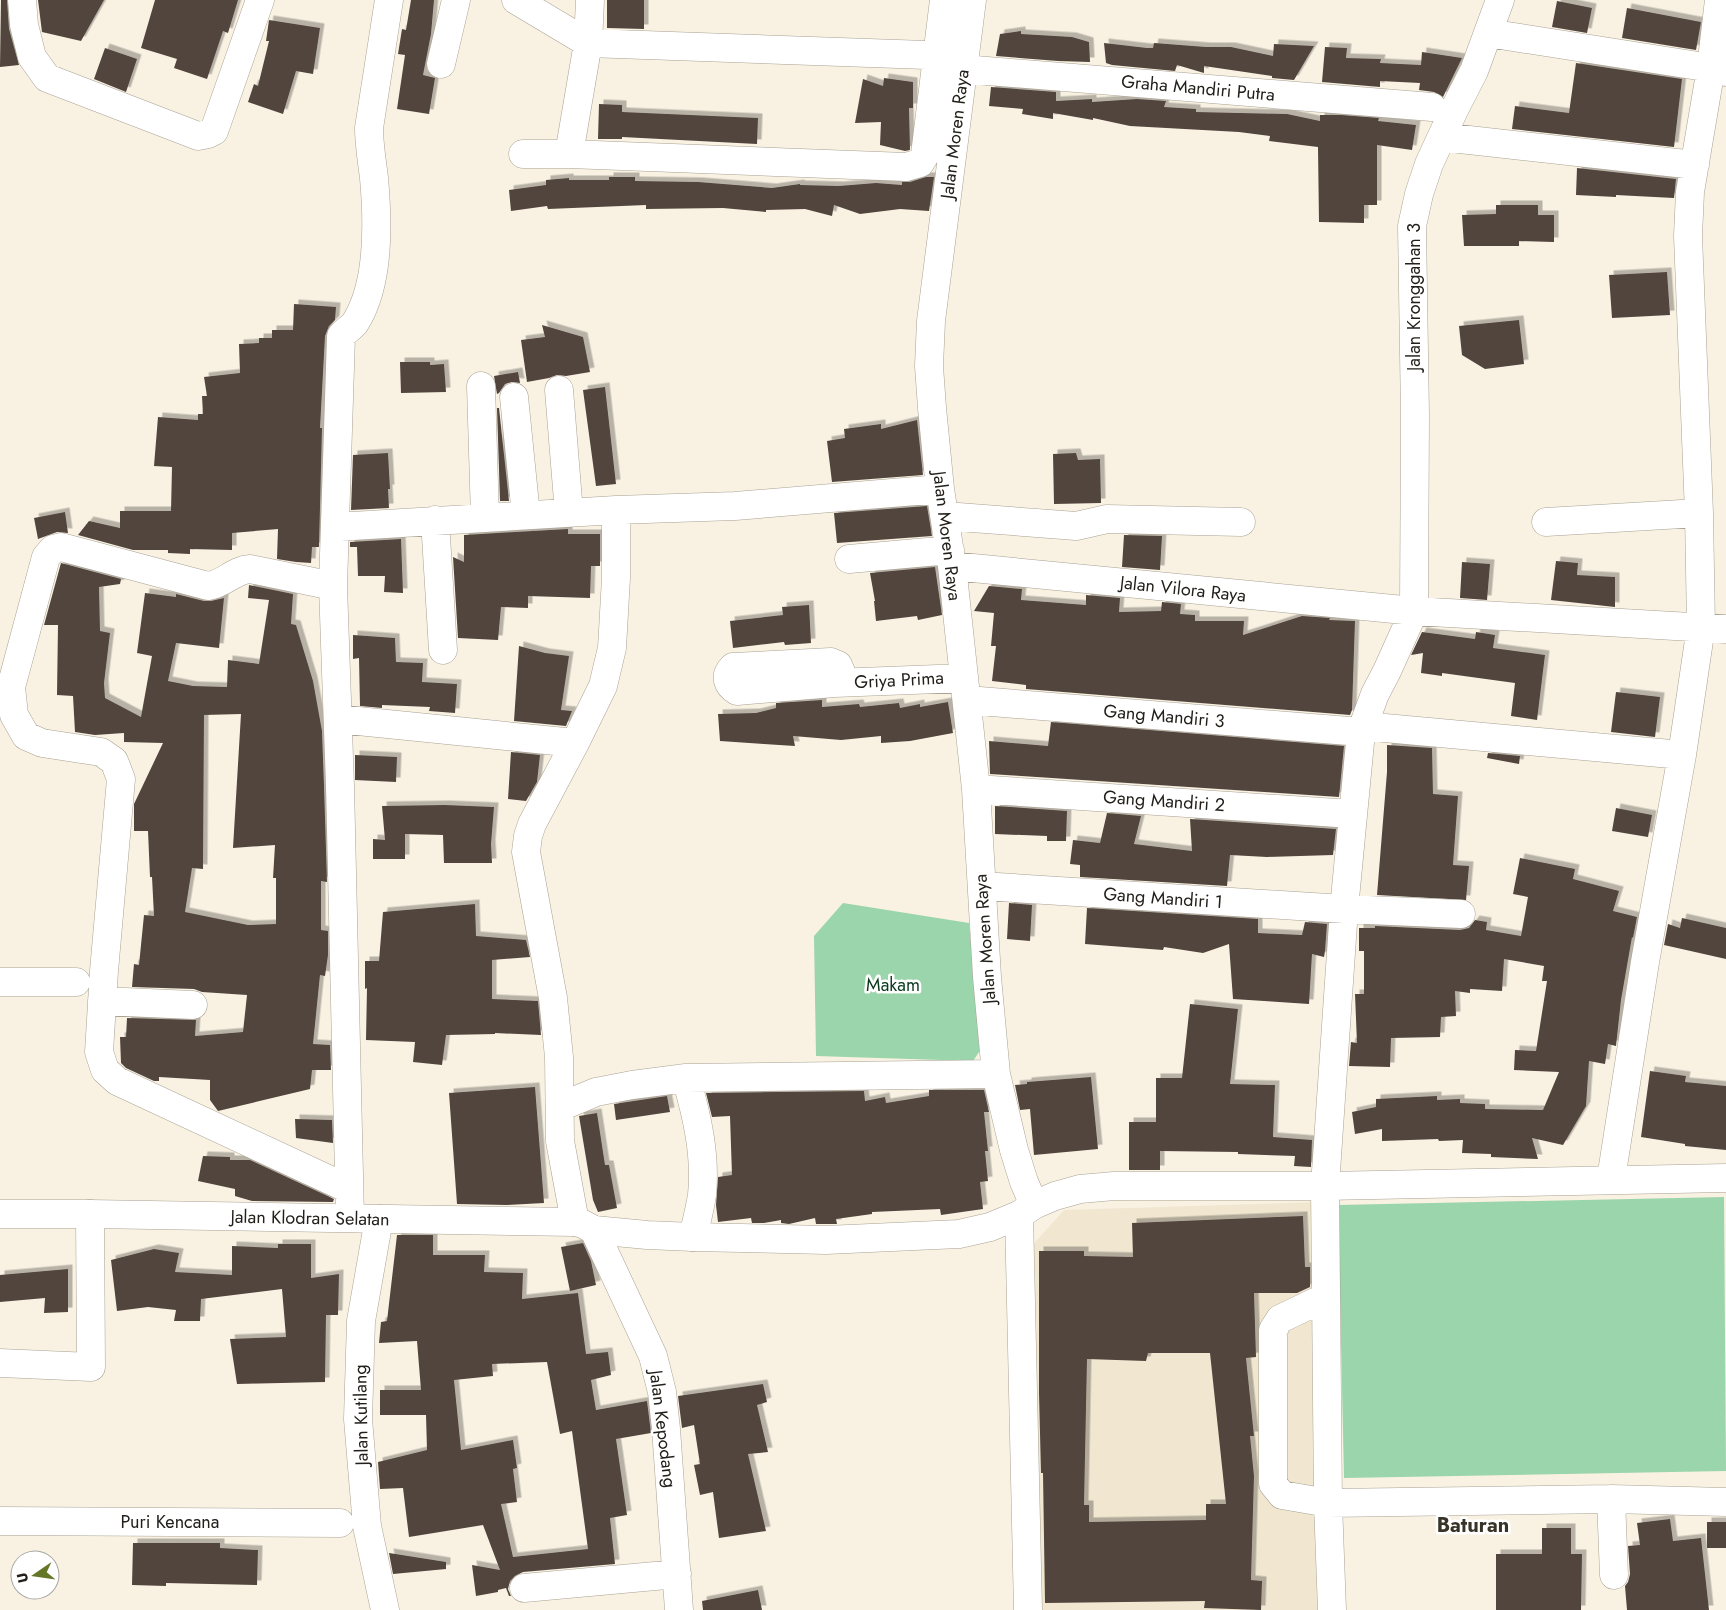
<svg xmlns="http://www.w3.org/2000/svg" width="1726" height="1610" viewBox="0 0 1726 1610" font-family="Jost,sans-serif">
  <style>
    .built { fill: #f1e7d0 }
    .green { fill: #9bd5ab }
    .building { fill: #51453d; fill-rule: evenodd; filter: url(#shadow) }
    .lines { fill: none; stroke-linecap: round; stroke-linejoin: round }
    .minor-casing { stroke: #a9a294; stroke-width: 29 }
    .major-casing { stroke: #a9a294; stroke-width: 29 }
    .minor { stroke: #fff; stroke-width: 28 }
    .major { stroke: #fff; stroke-width: 28 }
    .labels { text-anchor: middle; stroke-width: 5; stroke-linejoin: round; paint-order: stroke }
    .street-label { font-size: 18px; fill: #23201b; stroke: #fff }
    .park-label { font-size: 18px; fill: #09391d; stroke: #fff }
    .quarter-label { font-size: 20px; font-weight: bold; fill: #393428; stroke: #fff }
  </style>
  <defs>
    <filter id="shadow"><feDropShadow dx="4.5" dy="-4.5" stdDeviation="0" flood-color="#0004"/></filter>
  </defs>
  <rect width="100%" height="100%" fill="#f9f2e3"/>
  <path class="built" d="M 1318,1202 L 1322,1610 L 1036,1610 L 1027,1251 L 1064,1210 Z"/>
  <path class="green" d="M 843,903 L 969,923 L 981,1049 L 973,1061 L 816,1056 L 814,936 Z
    M 1724,1197 L 1726,1471 L 1344,1478 L 1338,1205 Z"/>
  <path class="building" d="M 1,0 L 7,0 L 9,29 L 19,65 L 0,67 Z
    M 38,0 L 104,0 L 81,41 L 42,32 Z
    M 155,0 L 238,0 L 228,33 L 223,31 L 207,79 L 174,68 L 177,59 L 141,48 Z
    M 411,0 L 434,0 L 431,34 L 423,75 L 435,78 L 429,114 L 397,109 L 405,55 L 398,54 L 402,29 L 406,30 Z
    M 607,0 L 644,0 L 644,29 L 607,28 Z
    M 1557,1 L 1592,8 L 1587,33 L 1552,27 Z
    M 1627,8 L 1701,22 L 1696,50 L 1622,38 Z
    M 269,20 L 320,28 L 313,74 L 296,71 L 283,114 L 248,102 L 254,84 L 258,86 L 269,41 L 266,41 Z
    M 1021,31 L 1021,34 L 1072,37 L 1089,42 L 1090,62 L 1058,61 L 996,56 L 1000,34 Z
    M 1104,43 L 1147,48 L 1153,48 L 1154,43 L 1206,47 L 1231,47 L 1273,56 L 1274,44 L 1314,46 L 1294,80 L 1272,78 L 1272,76 L 1204,66 L 1204,73 L 1177,65 L 1175,71 L 1112,65 L 1106,63 Z
    M 1325,47 L 1347,48 L 1346,58 L 1381,59 L 1380,63 L 1421,65 L 1422,52 L 1462,58 L 1443,97 L 1434,92 L 1419,90 L 1420,83 L 1380,81 L 1380,87 L 1322,82 Z
    M 105,48 L 137,59 L 126,92 L 94,79 Z
    M 1576,63 L 1682,79 L 1674,147 L 1512,129 L 1515,106 L 1569,113 Z
    M 884,78 L 913,82 L 913,108 L 909,108 L 910,150 L 905,151 L 880,145 L 881,122 L 855,123 L 863,79 L 883,86 Z
    M 991,87 L 1056,92 L 1056,101 L 1092,99 L 1092,102 L 1137,99 L 1166,101 L 1164,107 L 1196,109 L 1196,112 L 1287,114 L 1320,121 L 1320,115 L 1341,115 L 1379,118 L 1378,121 L 1416,125 L 1412,150 L 1377,145 L 1377,205 L 1364,205 L 1364,223 L 1319,222 L 1318,147 L 1269,141 L 1270,136 L 1239,132 L 1130,126 L 1093,118 L 1093,120 L 1053,113 L 1053,119 L 1022,114 L 1023,109 L 989,106 Z
    M 599,104 L 622,105 L 622,112 L 758,118 L 757,144 L 622,137 L 622,139 L 598,139 Z
    M 1577,168 L 1676,179 L 1674,198 L 1616,195 L 1616,197 L 1576,195 Z
    M 609,177 L 635,177 L 635,181 L 698,182 L 772,188 L 800,184 L 800,185 L 839,186 L 876,183 L 902,185 L 902,182 L 910,182 L 926,177 L 934,177 L 929,211 L 900,209 L 860,214 L 834,205 L 832,216 L 805,209 L 766,210 L 766,212 L 723,208 L 646,209 L 646,205 L 548,209 L 547,206 L 511,211 L 509,190 L 546,185 L 546,180 L 569,178 L 569,180 L 609,180 Z
    M 1496,205 L 1538,205 L 1538,215 L 1554,215 L 1554,242 L 1519,241 L 1519,246 L 1464,246 L 1462,215 L 1496,214 Z
    M 1667,272 L 1670,315 L 1612,318 L 1609,275 Z
    M 294,304 L 336,307 L 335,320 L 329,326 L 325,336 L 320,428 L 322,428 L 319,547 L 312,547 L 311,563 L 296,562 L 277,559 L 278,529 L 232,533 L 232,550 L 190,549 L 190,554 L 168,553 L 168,550 L 133,550 L 78,535 L 89,521 L 120,528 L 120,511 L 171,511 L 172,467 L 154,466 L 158,417 L 198,420 L 198,414 L 203,414 L 202,396 L 207,396 L 204,377 L 240,373 L 239,344 L 259,343 L 259,338 L 272,338 L 272,330 L 293,330 Z
    M 1519,320 L 1524,364 L 1485,369 L 1462,355 L 1459,326 Z
    M 542,325 L 583,337 L 590,372 L 566,376 L 557,375 L 549,378 L 527,382 L 521,340 L 545,337 Z
    M 400,362 L 430,362 L 430,365 L 444,364 L 446,392 L 401,393 Z
    M 518,372 L 520,383 L 512,382 L 505,384 L 499,393 L 497,394 L 494,376 Z
    M 605,387 L 616,484 L 596,486 L 583,390 Z
    M 497,408 L 499,408 L 509,501 L 500,501 Z
    M 917,420 L 923,475 L 832,482 L 827,441 L 845,438 L 844,429 L 881,424 L 881,429 Z
    M 388,453 L 390,489 L 388,489 L 389,508 L 351,510 L 353,455 Z
    M 1076,453 L 1078,460 L 1100,459 L 1101,503 L 1054,504 L 1053,454 Z
    M 927,506 L 932,536 L 837,543 L 834,513 Z
    M 65,512 L 68,533 L 57,532 L 38,539 L 34,518 Z
    M 568,529 L 568,534 L 600,534 L 600,566 L 591,566 L 590,598 L 528,596 L 528,608 L 501,607 L 498,640 L 458,638 L 453,557 L 464,562 L 464,535 Z
    M 1124,535 L 1162,536 L 1160,570 L 1122,567 Z
    M 401,539 L 403,593 L 384,592 L 385,576 L 358,576 L 357,547 L 350,547 L 350,542 Z
    M 1556,561 L 1578,563 L 1577,575 L 1615,577 L 1615,607 L 1551,600 Z
    M 1462,562 L 1490,564 L 1487,600 L 1460,598 Z
    M 61,563 L 121,579 L 120,584 L 99,587 L 100,631 L 110,633 L 104,683 L 105,698 L 141,717 L 152,656 L 137,653 L 145,593 L 176,597 L 176,594 L 204,601 L 211,601 L 224,598 L 219,648 L 176,643 L 168,681 L 193,686 L 227,687 L 228,660 L 259,664 L 269,600 L 248,598 L 249,585 L 293,594 L 291,624 L 296,625 L 313,681 L 322,731 L 324,786 L 327,882 L 321,881 L 321,930 L 328,931 L 328,955 L 325,976 L 320,975 L 313,1044 L 330,1045 L 331,1070 L 312,1070 L 310,1089 L 218,1111 L 210,1100 L 210,1080 L 159,1077 L 159,1081 L 154,1081 L 126,1068 L 121,1063 L 120,1037 L 126,1037 L 127,1018 L 196,1020 L 195,1036 L 243,1032 L 247,995 L 202,992 L 194,989 L 132,987 L 134,964 L 139,965 L 144,915 L 154,916 L 152,877 L 150,877 L 148,831 L 134,831 L 134,804 L 163,743 L 124,742 L 124,733 L 95,735 L 75,732 L 73,696 L 57,695 L 58,625 L 44,625 ZM 241,714 L 233,848 L 275,845 L 273,878 L 276,878 L 276,924 L 248,925 L 185,912 L 192,868 L 203,869 L 204,715 Z
    M 935,567 L 942,615 L 918,620 L 917,616 L 876,621 L 874,601 L 875,601 L 870,573 Z
    M 989,586 L 1022,589 L 1021,600 L 1086,605 L 1086,595 L 1120,598 L 1119,612 L 1161,611 L 1162,602 L 1181,604 L 1180,614 L 1195,615 L 1195,621 L 1244,621 L 1243,635 L 1302,616 L 1330,618 L 1329,620 L 1355,621 L 1352,710 L 1350,715 L 1026,689 L 1026,685 L 992,681 L 996,646 L 991,646 L 994,613 L 974,611 Z
    M 809,605 L 811,643 L 785,645 L 784,642 L 733,648 L 730,621 L 783,615 L 782,607 Z
    M 1422,632 L 1475,639 L 1476,632 L 1495,635 L 1493,648 L 1545,655 L 1537,720 L 1511,716 L 1515,683 L 1442,673 L 1442,676 L 1421,673 L 1423,653 L 1411,655 Z
    M 353,635 L 395,638 L 396,662 L 423,663 L 422,682 L 457,684 L 455,713 L 429,711 L 430,707 L 382,705 L 382,708 L 360,706 L 359,658 L 353,659 Z
    M 519,646 L 545,653 L 569,656 L 561,710 L 572,711 L 566,726 L 514,721 Z
    M 1616,692 L 1660,697 L 1655,737 L 1611,732 Z
    M 822,700 L 822,707 L 859,704 L 860,707 L 899,703 L 900,708 L 920,704 L 920,707 L 948,702 L 953,733 L 910,741 L 881,743 L 881,736 L 841,740 L 793,736 L 795,746 L 720,741 L 718,714 L 756,713 L 776,708 L 776,703 Z
    M 1051,722 L 1344,746 L 1339,797 L 990,774 L 989,741 L 1048,746 Z
    M 1387,745 L 1432,748 L 1433,794 L 1458,796 L 1453,865 L 1469,866 L 1466,900 L 1377,895 L 1387,772 Z
    M 511,752 L 540,755 L 537,782 L 526,801 L 508,799 Z
    M 1488,753 L 1520,756 L 1519,764 L 1487,758 Z
    M 355,755 L 397,757 L 396,782 L 355,780 Z
    M 445,805 L 494,807 L 491,844 L 492,863 L 444,863 L 443,835 L 405,834 L 405,859 L 373,859 L 373,839 L 385,840 L 382,806 Z
    M 995,806 L 1067,811 L 1066,841 L 1047,841 L 1047,836 L 995,834 Z
    M 1616,808 L 1652,815 L 1648,837 L 1612,831 Z
    M 1107,813 L 1141,816 L 1134,844 L 1192,851 L 1190,819 L 1336,829 L 1333,855 L 1267,857 L 1230,855 L 1227,886 L 1080,877 L 1080,865 L 1070,864 L 1073,840 L 1100,843 Z
    M 1520,858 L 1575,869 L 1573,879 L 1619,891 L 1613,911 L 1637,917 L 1633,938 L 1632,937 L 1621,1000 L 1616,1046 L 1608,1044 L 1605,1064 L 1589,1061 L 1586,1106 L 1563,1145 L 1532,1138 L 1538,1159 L 1491,1157 L 1491,1154 L 1462,1153 L 1463,1140 L 1439,1141 L 1438,1139 L 1382,1141 L 1382,1129 L 1355,1134 L 1352,1112 L 1376,1107 L 1376,1099 L 1437,1096 L 1437,1100 L 1460,1099 L 1460,1103 L 1485,1104 L 1485,1109 L 1543,1110 L 1559,1072 L 1514,1070 L 1515,1050 L 1536,1051 L 1547,981 L 1542,981 L 1544,966 L 1504,959 L 1502,991 L 1470,989 L 1470,993 L 1455,991 L 1456,1016 L 1441,1017 L 1440,1037 L 1391,1038 L 1390,1067 L 1349,1066 L 1351,1042 L 1357,1043 L 1355,994 L 1364,994 L 1364,951 L 1359,951 L 1359,928 L 1375,928 L 1375,926 L 1460,930 L 1469,928 L 1475,920 L 1487,922 L 1486,930 L 1521,936 L 1528,897 L 1513,894 Z
    M 1009,903 L 1032,905 L 1030,941 L 1007,939 Z
    M 475,904 L 476,936 L 526,940 L 530,957 L 492,960 L 492,999 L 538,1001 L 541,1035 L 495,1033 L 495,1034 L 446,1035 L 442,1065 L 413,1062 L 415,1042 L 366,1040 L 367,988 L 365,989 L 365,961 L 379,961 L 383,912 Z
    M 1087,908 L 1258,919 L 1258,933 L 1302,935 L 1305,922 L 1327,924 L 1325,951 L 1324,957 L 1312,954 L 1309,1004 L 1233,999 L 1229,944 L 1203,953 L 1164,947 L 1163,950 L 1085,944 Z
    M 1682,918 L 1726,928 L 1726,959 L 1664,945 L 1668,924 L 1680,928 Z
    M 1190,1004 L 1238,1009 L 1230,1084 L 1275,1085 L 1273,1137 L 1312,1140 L 1311,1167 L 1294,1166 L 1295,1156 L 1238,1154 L 1238,1152 L 1160,1151 L 1160,1170 L 1129,1170 L 1129,1122 L 1156,1122 L 1156,1078 L 1182,1078 Z
    M 1650,1071 L 1686,1076 L 1685,1082 L 1726,1086 L 1726,1150 L 1685,1146 L 1685,1144 L 1641,1137 Z
    M 1091,1077 L 1098,1149 L 1034,1155 L 1030,1109 L 1020,1110 L 1015,1085 L 1027,1084 L 1027,1082 Z
    M 535,1087 L 544,1203 L 507,1205 L 457,1204 L 449,1093 Z
    M 929,1090 L 984,1090 L 989,1112 L 984,1112 L 988,1151 L 985,1151 L 988,1181 L 980,1182 L 983,1209 L 941,1215 L 940,1209 L 872,1212 L 872,1214 L 836,1219 L 837,1224 L 816,1224 L 815,1218 L 789,1224 L 781,1223 L 781,1220 L 764,1223 L 752,1223 L 751,1218 L 718,1222 L 716,1205 L 718,1177 L 732,1175 L 730,1116 L 712,1117 L 706,1093 L 864,1091 L 865,1101 L 885,1097 L 886,1103 L 929,1096 Z
    M 667,1096 L 670,1112 L 616,1120 L 614,1104 Z
    M 597,1113 L 605,1165 L 609,1165 L 617,1208 L 598,1212 L 593,1200 L 579,1116 Z
    M 295,1119 L 332,1120 L 333,1143 L 296,1138 Z
    M 203,1156 L 230,1157 L 230,1160 L 250,1160 L 334,1199 L 333,1202 L 252,1201 L 235,1196 L 235,1189 L 198,1181 Z
    M 1303,1216 L 1305,1267 L 1310,1267 L 1310,1287 L 1297,1293 L 1254,1293 L 1256,1357 L 1246,1358 L 1254,1436 L 1250,1436 L 1254,1476 L 1251,1580 L 1262,1581 L 1261,1610 L 1204,1608 L 1205,1601 L 1045,1603 L 1043,1473 L 1041,1473 L 1039,1393 L 1039,1251 L 1084,1251 L 1084,1256 L 1133,1257 L 1132,1223 ZM 1148,1353 L 1210,1353 L 1226,1504 L 1206,1504 L 1206,1520 L 1089,1522 L 1089,1505 L 1084,1505 L 1087,1359 L 1146,1361 Z
    M 397,1235 L 433,1235 L 433,1255 L 485,1255 L 484,1272 L 523,1273 L 522,1299 L 578,1293 L 586,1354 L 608,1352 L 611,1375 L 591,1380 L 596,1410 L 647,1401 L 651,1433 L 616,1439 L 627,1515 L 610,1518 L 615,1564 L 523,1572 L 515,1576 L 510,1581 L 508,1589 L 511,1596 L 509,1596 L 506,1588 L 498,1590 L 498,1592 L 476,1596 L 472,1565 L 500,1570 L 483,1525 L 409,1537 L 403,1488 L 380,1489 L 378,1462 L 427,1450 L 426,1415 L 380,1415 L 380,1390 L 421,1390 L 417,1341 L 379,1343 L 381,1322 L 387,1321 ZM 547,1362 L 560,1434 L 572,1431 L 588,1549 L 513,1557 L 501,1504 L 517,1502 L 513,1469 L 517,1468 L 513,1440 L 461,1450 L 454,1380 L 493,1376 L 492,1364 Z
    M 583,1243 L 591,1261 L 596,1285 L 570,1291 L 561,1247 Z
    M 278,1244 L 311,1244 L 311,1278 L 339,1274 L 338,1315 L 326,1315 L 325,1382 L 237,1384 L 230,1339 L 286,1337 L 282,1289 L 201,1299 L 200,1321 L 174,1321 L 176,1310 L 148,1307 L 117,1311 L 111,1260 L 154,1249 L 179,1253 L 175,1272 L 232,1275 L 232,1246 L 278,1248 Z
    M 68,1269 L 68,1312 L 44,1313 L 45,1298 L 0,1302 L 0,1275 Z
    M 763,1384 L 767,1402 L 757,1405 L 768,1452 L 748,1454 L 766,1531 L 719,1538 L 713,1492 L 700,1495 L 694,1465 L 700,1464 L 694,1425 L 682,1428 L 678,1396 Z
    M 1670,1519 L 1673,1541 L 1701,1538 L 1709,1610 L 1627,1610 L 1625,1586 L 1628,1582 L 1630,1574 L 1628,1546 L 1640,1545 L 1637,1523 Z
    M 1707,1522 L 1726,1522 L 1726,1548 L 1707,1548 Z
    M 1542,1528 L 1571,1528 L 1571,1554 L 1582,1554 L 1581,1610 L 1496,1610 L 1496,1554 L 1542,1554 Z
    M 133,1543 L 220,1543 L 220,1548 L 258,1550 L 257,1585 L 166,1583 L 166,1586 L 132,1585 Z
    M 389,1553 L 446,1562 L 446,1569 L 393,1574 Z
    M 758,1590 L 762,1610 L 703,1610 L 702,1601 Z"/>
  <g class="lines">
    <g class="minor-casing">
      <path id="minor" d="M 22,0 L 24,25 L 32,57 L 47,78 L 198,136 L 208,134 L 214,131 L 260,0
        M 516,0 L 588,43 L 955,56
        M 590,0 L 588,43 L 569,154 L 906,167 L 920,163 L 925,155 L 944,0
        M 972,0 L 931,321 L 929,366 L 932,408 L 940,489 L 952,566 L 976,789 L 987,977 L 996,1074 L 1014,1150 L 1024,1182 L 1034,1205
        M 1488,33 L 1711,68 L 1726,72
        M 441,64 L 456,0
        M 963,69 L 1432,107
        M 1442,137 L 1695,165
        M 523,154 L 569,154
        M 481,386 L 485,517
        M 559,390 L 569,513
        M 514,397 L 526,515
        M 945,516 L 1076,526 L 1107,519 L 1241,522
        M 435,520 L 443,650
        M 1546,522 L 1699,513
        M 336,527 L 616,510 L 735,506 L 940,489
        M 849,559 L 950,550
        M 952,566 L 1414,611 L 1726,629
        M 333,586 L 250,569 C 233,570 225,584 208,586 L 61,547 L 53,549 L 46,557 L 11,687 L 14,715 L 26,736 L 42,743 L 101,752 L 114,761 L 121,779 L 104,971 L 99,1052 L 105,1070 L 117,1081 L 349,1189
        M 834,683 L 839,679 L 841,672 L 838,665 L 831,662 L 733,667 C 724,676 727,685 737,691 L 834,683 L 964,678
        M 967,700 L 1361,732
        M 338,719 L 575,743
        M 1363,726 L 1682,755
        M 976,789 L 1352,814
        M 982,886 L 1344,909 L 1461,914
        M 0,982 L 76,982
        M 102,1001 L 193,1005
        M 686,1078 C 697,1116 706,1155 702,1195 C 700,1209 696,1223 693,1237
        M 560,1107 L 596,1092 L 632,1085 L 686,1078 L 996,1074
        M 1611,1179 L 1645,962 L 1682,755 L 1701,627 L 1699,513 L 1688,236 L 1690,192 L 1711,68 L 1719,0
        M 1019,1215 L 1028,1610
        M 350,1218 L 340,786 L 333,586 L 341,336 C 345,331 351,328 355,323 C 380,284 378,222 374,178 C 372,161 369,145 369,128 L 389,0
        M 379,1219 L 361,1321 L 358,1419 L 367,1526 L 385,1610
        M 575,1222 L 560,1141 L 559,1057 L 553,998 L 526,852 L 528,836 L 532,824 L 575,743 L 603,686 L 612,648 L 616,578 L 616,510
        M 594,1230 L 653,1356 L 662,1392 L 666,1429 L 679,1610
        M 1326,1297 L 1280,1319 L 1273,1330 L 1273,1484 L 1282,1495 L 1328,1503 L 1611,1499 L 1726,1502
        M 0,1363 L 91,1367 L 90,1214
        M 1611,1499 L 1614,1575
        M 0,1521 L 340,1523
        M 524,1588 L 677,1574
        M 1332,1610 L 1328,1503 L 1325,1186 L 1344,909 L 1361,732 L 1375,694 L 1387,671 L 1414,611 L 1415,415 L 1412,226 L 1419,194 L 1429,164 L 1454,110 L 1474,71 L 1500,0"/>
    </g>
    <g class="major-casing">
      <path id="major" d="M 0,1214 L 90,1214 L 575,1222 L 583,1224 L 594,1230 L 647,1235 L 693,1237 L 826,1240 L 959,1234 L 990,1227 L 1019,1215 L 1034,1205 L 1055,1196 L 1080,1189 L 1114,1186 L 1325,1186 L 1726,1178"/>
    </g>
    <use href="#minor" class="minor"/>
    <use href="#major" class="major"/>
  </g>
  <g class="labels">
    <g class="street-label">
      <text transform="translate(1198 88) rotate(5)" y="6">Graha Mandiri Putra</text>
      <text transform="translate(955 134) rotate(-83)" y="6">Jalan Moren Raya</text>
      <text transform="translate(1414 297) rotate(-90)" y="6">Jalan Kronggahan 3</text>
      <text transform="translate(947 536) rotate(83)" y="6">Jalan Moren Raya</text>
      <text transform="translate(1183 589) rotate(6)" y="6">Jalan Vilora Raya</text>
      <text transform="translate(899 680) rotate(-3)" y="6">Griya Prima</text>
      <text transform="translate(1164 716) rotate(5)" y="6">Gang Mandiri 3</text>
      <text transform="translate(1164 801) rotate(4)" y="6">Gang Mandiri 2</text>
      <text transform="translate(1163 898) rotate(4)" y="6">Gang Mandiri 1</text>
      <text transform="translate(985 939) rotate(-94)" y="6">Jalan Moren Raya</text>
      <text transform="translate(310 1218) rotate(1)" y="6">Jalan Klodran Selatan</text>
      <text transform="translate(361 1415) rotate(-91)" y="6">Jalan Kutilang</text>
      <text transform="translate(663 1429) rotate(83)" y="6">Jalan Kepodang</text>
      <text x="170" y="1528">Puri Kencana</text>
    </g>
    <g class="park-label">
      <text x="893" y="991">Makam</text>
    </g>
    <g class="quarter-label">
      <text x="1473" y="1532">Baturan</text>
    </g>
  </g>
  <g transform="translate(35 1575) rotate(257)"><circle r="24" fill="#ffffff" stroke="#a7a6a4"/>
  <path d="M0-4L9 19L0 12L-9 19Z" fill="#647726"/>
  <text y="-8" font-size="14" font-weight="bold" text-anchor="middle" fill="#23201b">U</text>
  </g>
</svg>
